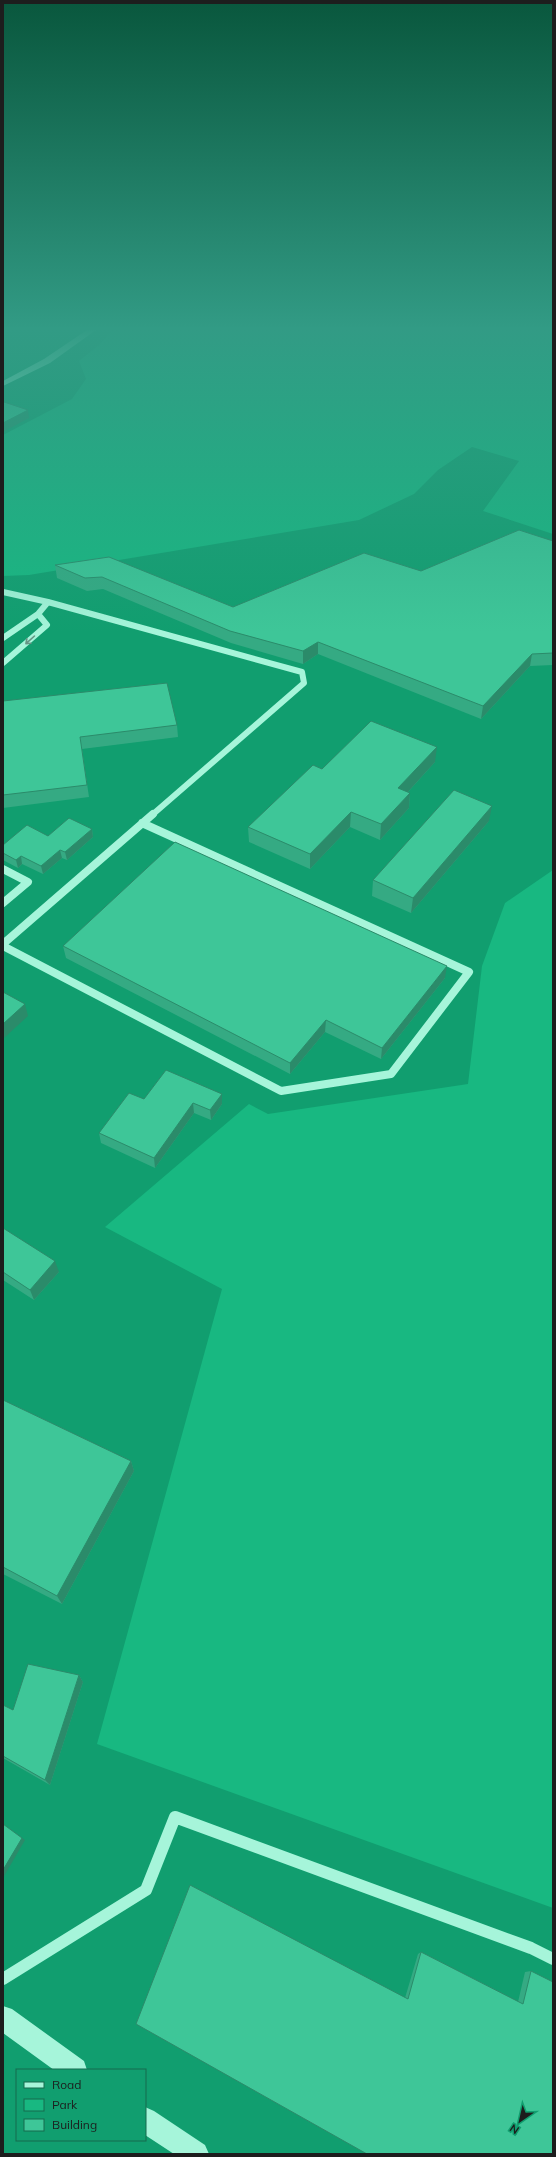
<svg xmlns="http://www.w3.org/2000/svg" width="556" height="2157" viewBox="0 0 556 2157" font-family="Mulish,sans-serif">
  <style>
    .green { fill: #18b881 }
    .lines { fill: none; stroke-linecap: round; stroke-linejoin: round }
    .lane-far2 { stroke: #a6f5da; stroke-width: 6 }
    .lane-far1 { stroke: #a6f5da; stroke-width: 8 }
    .lane { stroke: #a6f5da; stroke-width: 12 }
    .street { fill: #a6f5da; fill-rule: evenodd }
    .wall { fill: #35aa83 }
    .shaded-wall { fill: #2b8b6a }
    .building { fill: #3ec698; stroke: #2b8b6a }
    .oneway { stroke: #689485 }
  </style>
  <rect width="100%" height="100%" fill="#119e6f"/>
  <path class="green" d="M 113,330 L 553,330 L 553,534 L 483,511 L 519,461 L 472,447 L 438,470 L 414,494 L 359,520 L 29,575 L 3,576 L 3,435 L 72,399 L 86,379 L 79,361 L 99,345 Z
    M 553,870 L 553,1908 L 97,1744 L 222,1289 L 105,1227 L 249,1104 L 268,1114 L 468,1084 L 482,966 L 505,903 Z"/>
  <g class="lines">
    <path class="lane-far2" d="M 3,592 L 48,602 L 38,614 L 3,638
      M 48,602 L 302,672 L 304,683 L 152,815
      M 3,663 L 47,625 L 38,614"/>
    <path class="lane-far1" d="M 3,869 L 28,882 L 3,903
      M 3,944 L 153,814
      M 3,946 L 281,1091 L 391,1074 L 469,972 L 142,823"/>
    <path class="lane" d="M 3,1979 L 146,1890 L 175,1817 L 531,1948 L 553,1959"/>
    <path class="street" d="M 87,330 L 96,330 L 50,363 L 3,386 L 3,381 L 44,359 Z
      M 3,2006 L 12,2009 L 84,2061 L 87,2070 L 54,2070 L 3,2033 Z
      M 145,2107 L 154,2111 L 205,2145 L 209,2154 L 174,2154 L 145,2135 Z"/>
  </g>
  <path class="wall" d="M 553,541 L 553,665 L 530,666 L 481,719 L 318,654 L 303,664 L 231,643 L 103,589 L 87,591 L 57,578 L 55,565 L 233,607 L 421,571 Z
    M 3,701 L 177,725 L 178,737 L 82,749 L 89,797 L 3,808 Z
    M 435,762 L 408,792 L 410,793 L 409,808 L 380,840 L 350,827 L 310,869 L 249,842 L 248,827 L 322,769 Z
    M 489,821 L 411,913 L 372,896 L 373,880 Z
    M 92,829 L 93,837 L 67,860 L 62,858 L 43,874 L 22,864 L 18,868 L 3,860 L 3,845 L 48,836 Z
    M 63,946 L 445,978 L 381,1059 L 325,1032 L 290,1074 L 66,958 Z
    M 144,1099 L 222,1104 L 211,1120 L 194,1113 L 155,1168 L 101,1143 L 99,1133 Z
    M 3,1228 L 59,1272 L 34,1300 L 3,1280 Z
    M 3,1400 L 131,1461 L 134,1471 L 62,1604 L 3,1574 Z
    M 79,1675 L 83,1682 L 50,1785 L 3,1758 L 3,1705 L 13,1710 Z
    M 421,1952 L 518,2002 L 525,1972 L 531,1971 L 553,2154 L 405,1998 L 418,1954 Z"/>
  <path class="shaded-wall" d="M 28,410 L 29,418 L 3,432 L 3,423 Z
    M 318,642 L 318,654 L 303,664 L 303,651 Z
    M 532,654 L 530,666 L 481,719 L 483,706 Z
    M 437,747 L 435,762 L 397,804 L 398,788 Z
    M 410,793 L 409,808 L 380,840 L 381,824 Z
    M 492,806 L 489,821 L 411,913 L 413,898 Z
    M 351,812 L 350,827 L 310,869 L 310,854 Z
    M 92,829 L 93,837 L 67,860 L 65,852 Z
    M 60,850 L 62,858 L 43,874 L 41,866 Z
    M 21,856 L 22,864 L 18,868 L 16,860 Z
    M 447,966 L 445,978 L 381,1059 L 382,1048 Z
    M 25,1004 L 28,1016 L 3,1039 L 3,1024 Z
    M 326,1020 L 325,1032 L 290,1074 L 290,1063 Z
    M 222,1094 L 222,1104 L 211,1120 L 210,1110 Z
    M 193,1103 L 194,1113 L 155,1168 L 154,1158 Z
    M 55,1261 L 59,1272 L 34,1300 L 30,1290 Z
    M 131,1461 L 134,1471 L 62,1604 L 57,1596 Z
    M 79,1675 L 83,1682 L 50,1785 L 45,1780 Z
    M 3,1824 L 25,1840 L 3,1878 Z"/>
  <path class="building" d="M 4,402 L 28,410 L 3,423 L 3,403 Z
    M 519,530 L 553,541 L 553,653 L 532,654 L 483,706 L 318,642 L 303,651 L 230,631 L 102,577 L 85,578 L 55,565 L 109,557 L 233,607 L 364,553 L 421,571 Z
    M 167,683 L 177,725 L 80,737 L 87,785 L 3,795 L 3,701 Z
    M 371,721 L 437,747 L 398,788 L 410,793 L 381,824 L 351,812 L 310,854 L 248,827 L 313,765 L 322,769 Z
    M 454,790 L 492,806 L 413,898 L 373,880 Z
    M 69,818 L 92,829 L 65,852 L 60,850 L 41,866 L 21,856 L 16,860 L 3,853 L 3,845 L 27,825 L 48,836 Z
    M 175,842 L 447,966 L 382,1048 L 326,1020 L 290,1063 L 63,946 Z
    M 3,992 L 25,1004 L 3,1024 Z
    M 166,1070 L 222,1094 L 210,1110 L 193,1103 L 154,1158 L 99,1133 L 129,1093 L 144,1099 Z
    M 3,1228 L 55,1261 L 30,1290 L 3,1272 Z
    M 3,1400 L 131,1461 L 57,1596 L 3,1567 Z
    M 28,1664 L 79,1675 L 45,1780 L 3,1756 L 3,1705 L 13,1710 Z
    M 3,1824 L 22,1838 L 3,1870 Z
    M 190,1885 L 408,1999 L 421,1952 L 523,2004 L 531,1971 L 553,1982 L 553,2154 L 367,2154 L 136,2024 Z"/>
  <defs><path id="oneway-shaft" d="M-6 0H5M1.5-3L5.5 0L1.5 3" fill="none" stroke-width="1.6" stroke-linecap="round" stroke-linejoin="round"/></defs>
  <use class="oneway" href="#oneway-shaft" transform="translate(30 640) rotate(138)"/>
  <linearGradient id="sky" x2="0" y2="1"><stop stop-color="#09573d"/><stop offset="0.52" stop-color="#329b85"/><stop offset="1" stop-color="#329b85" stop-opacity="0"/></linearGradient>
  <rect width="556" height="632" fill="url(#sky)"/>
  <rect width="556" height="2157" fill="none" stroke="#1d1d1d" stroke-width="8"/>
  <rect x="16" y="2069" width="130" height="72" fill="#119e6f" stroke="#166a4e"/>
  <rect x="24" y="2082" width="20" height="6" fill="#a6f5da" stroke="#166a4e"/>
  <text x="52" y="2089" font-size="12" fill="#1d1d1d">Road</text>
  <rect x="24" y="2099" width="20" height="12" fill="#18b881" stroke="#166a4e"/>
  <text x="52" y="2109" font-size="12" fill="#1d1d1d">Park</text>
  <rect x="24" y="2119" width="20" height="12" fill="#3ec698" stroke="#166a4e"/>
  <text x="52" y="2129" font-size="12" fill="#1d1d1d">Building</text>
  <g transform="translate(520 2121) rotate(214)" stroke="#119e6f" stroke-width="3" paint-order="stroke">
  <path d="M0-3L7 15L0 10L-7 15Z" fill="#1d1d1d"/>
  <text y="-6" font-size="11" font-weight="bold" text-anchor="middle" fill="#1d1d1d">N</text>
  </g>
</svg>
